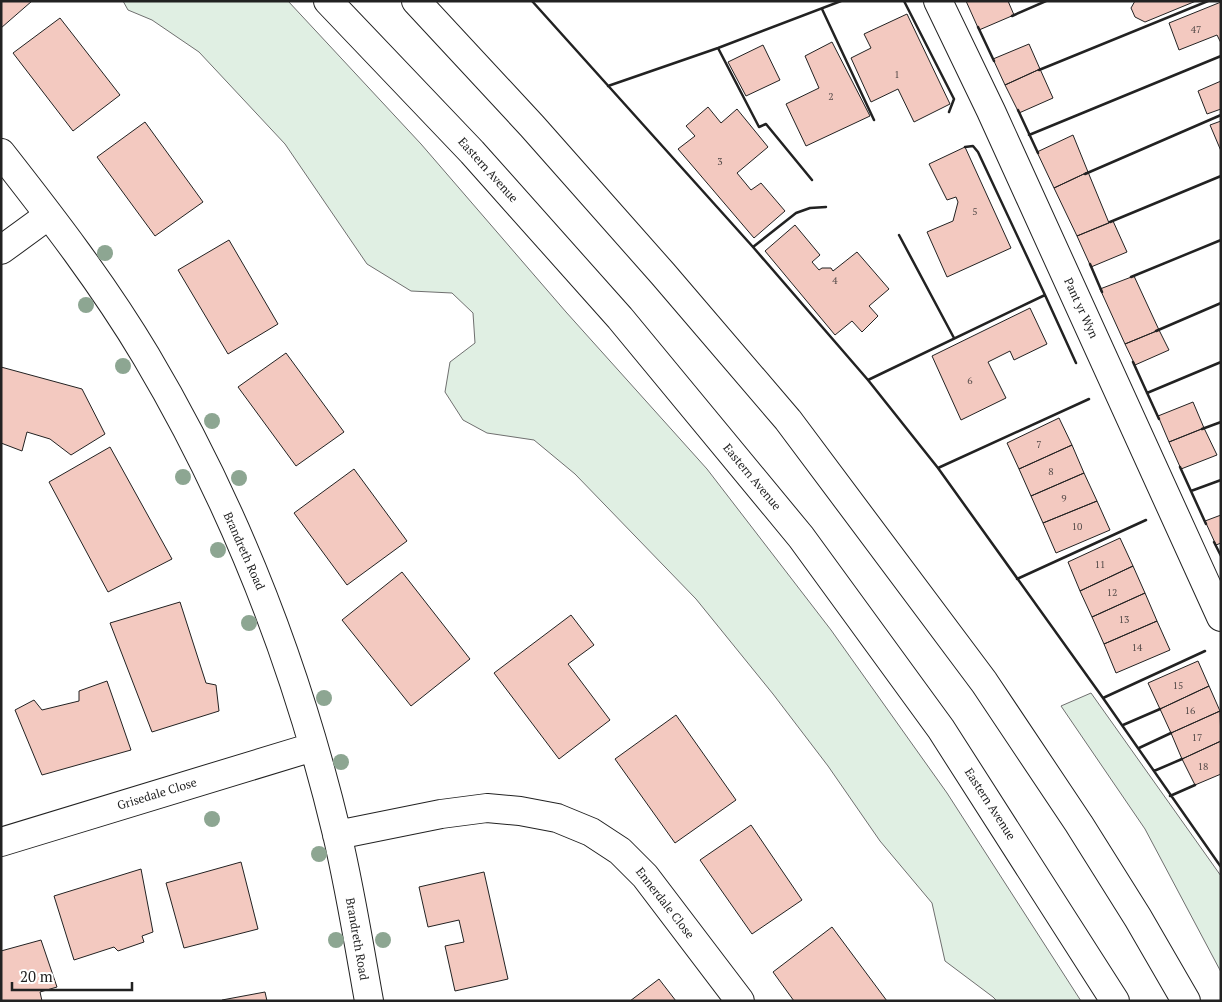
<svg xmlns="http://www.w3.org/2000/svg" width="1222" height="1002" viewBox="0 0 1222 1002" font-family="'PT Serif',serif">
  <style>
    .green { fill: #e0efe3; stroke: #6f6f6f }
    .building { fill: #f3c9c0; stroke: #222 }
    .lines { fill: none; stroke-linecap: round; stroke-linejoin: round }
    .street-casing { stroke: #222; stroke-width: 30 }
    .highway-casing { stroke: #222; stroke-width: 30 }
    .street { stroke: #fff; stroke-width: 28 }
    .highway { stroke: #fff; stroke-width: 28 }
    .wall { stroke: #222; stroke-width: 2.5 }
    .tree { fill: #8da692 }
    .labels { text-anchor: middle; stroke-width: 4; stroke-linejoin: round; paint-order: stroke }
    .number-label { font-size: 10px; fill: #564c4a }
    .street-label { font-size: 12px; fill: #222; stroke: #fff }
  </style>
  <rect width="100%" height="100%" fill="#fff"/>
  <path class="green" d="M 123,1 L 288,1 L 421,144 L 566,312 L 707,469 L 831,630 L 947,793 L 1081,1001 L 997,1001 L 993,997 L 945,961 L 932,903 L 880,841 L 828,766 L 773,694 L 696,599 L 575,474 L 534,440 L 487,433 L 463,420 L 445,392 L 450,362 L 475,343 L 473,313 L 452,293 L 411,291 L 367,264 L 285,144 L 199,52 L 152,20 L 128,10 Z
    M 1091,693 L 1221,876 L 1221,972 L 1145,829 L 1061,706 Z"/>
  <path class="building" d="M 1,1 L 32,1 L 1,28 Z
    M 966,1 L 1008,1 L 1014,15 L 979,30 Z
    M 1135,1 L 1196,1 L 1145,22 L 1135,17 L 1131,8 Z
    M 1221,2 L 1221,43 L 1217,35 L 1179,50 L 1169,23 Z
    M 907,14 L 950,104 L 914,122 L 898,89 L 871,102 L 851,58 L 871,48 L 864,34 Z
    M 60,18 L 120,95 L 73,131 L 13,53 Z
    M 832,42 L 870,116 L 806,146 L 786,104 L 819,88 L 805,56 Z
    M 1029,44 L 1040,69 L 1005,85 L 993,59 Z
    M 763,45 L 780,80 L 746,96 L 728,62 Z
    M 1040,69 L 1053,98 L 1019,113 L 1005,85 Z
    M 1221,81 L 1221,109 L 1207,114 L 1198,91 Z
    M 708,107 L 721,123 L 737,109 L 768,147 L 737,173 L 751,190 L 761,183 L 785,211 L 754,238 L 678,149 L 695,136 L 686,126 Z
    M 1221,121 L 1221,151 L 1210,125 Z
    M 145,122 L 203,202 L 155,236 L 97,157 Z
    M 1073,135 L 1088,172 L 1054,188 L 1037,152 Z
    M 965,147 L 1011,248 L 947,277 L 927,232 L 953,221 L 958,202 L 956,197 L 947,200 L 929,164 Z
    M 1088,172 L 1109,223 L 1077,236 L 1054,188 Z
    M 1113,221 L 1127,252 L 1091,267 L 1077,236 Z
    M 795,225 L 820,255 L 812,262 L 819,270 L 822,268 L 831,268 L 833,271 L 857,252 L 889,289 L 869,306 L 878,316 L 862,332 L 852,321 L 835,335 L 765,251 Z
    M 229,240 L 278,324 L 228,354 L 178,270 Z
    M 1134,276 L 1159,330 L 1125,344 L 1100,289 Z
    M 1030,308 L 1047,344 L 1014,360 L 1010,351 L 988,362 L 1006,398 L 961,420 L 932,356 Z
    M 1159,330 L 1169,350 L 1135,365 L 1125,344 Z
    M 286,353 L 344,432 L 296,466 L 238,387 Z
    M 1,367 L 82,389 L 105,434 L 71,455 L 50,439 L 27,432 L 22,451 L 1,443 Z
    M 1193,402 L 1204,428 L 1169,442 L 1158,416 Z
    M 1059,418 L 1072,445 L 1019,469 L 1007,443 Z
    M 1204,428 L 1217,455 L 1181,469 L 1169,442 Z
    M 1072,445 L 1084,473 L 1031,496 L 1019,469 Z
    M 110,447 L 172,559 L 108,592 L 49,482 Z
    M 354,469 L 407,541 L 347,585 L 294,513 Z
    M 1084,473 L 1097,501 L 1043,523 L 1031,496 Z
    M 1097,501 L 1110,530 L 1056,553 L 1043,523 Z
    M 1221,515 L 1221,543 L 1216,545 L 1205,521 Z
    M 1120,538 L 1133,566 L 1080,591 L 1068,562 Z
    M 1133,566 L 1145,593 L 1092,617 L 1080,591 Z
    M 402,572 L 470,659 L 411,706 L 342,620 Z
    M 1145,593 L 1157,621 L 1104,644 L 1092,617 Z
    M 180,602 L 206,683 L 216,685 L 219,711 L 152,732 L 110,623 Z
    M 571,615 L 594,645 L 568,664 L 610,720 L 559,759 L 494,673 Z
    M 1157,621 L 1170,650 L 1116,673 L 1104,644 Z
    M 1198,661 L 1209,686 L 1160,709 L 1148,683 Z
    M 107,681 L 131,750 L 42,775 L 15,710 L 34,700 L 42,710 L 79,701 L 79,691 Z
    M 1209,686 L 1220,711 L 1171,733 L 1160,709 Z
    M 1220,711 L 1221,741 L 1182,759 L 1171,733 Z
    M 676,715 L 736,800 L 675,843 L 615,759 Z
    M 1221,741 L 1221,774 L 1195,785 L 1182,759 Z
    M 751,825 L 802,900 L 752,934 L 700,860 Z
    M 241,862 L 258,929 L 184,948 L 166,883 Z
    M 141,869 L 153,932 L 142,936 L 144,942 L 118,951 L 114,947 L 74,960 L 54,896 Z
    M 484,872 L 508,979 L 455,991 L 445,946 L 464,942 L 459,920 L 428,927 L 419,887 Z
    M 832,927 L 887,1001 L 794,1001 L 773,972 Z
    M 41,940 L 57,987 L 40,992 L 42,1001 L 1,1001 L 1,951 Z
    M 659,979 L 676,1001 L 630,1001 Z
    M 265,992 L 267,1001 L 222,1001 L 222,1000 Z"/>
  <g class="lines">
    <g class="street-casing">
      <path id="street" d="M 938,1 L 991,111 L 1221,617
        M 1,153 C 52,218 103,284 146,356 C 234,504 297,667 337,834 C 350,889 359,945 369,1001
        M 1,250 L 49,215
        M 337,835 L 441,814 L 487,808 L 520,811 L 557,818 L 591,832 L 620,851 L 645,876 L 740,1001
        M 1,842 L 313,747"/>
    </g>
    <g class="highway-casing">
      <path id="highway" d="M 328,1 L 472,152 L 620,318 L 801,537 L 941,729 L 1115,1001
        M 416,1 L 532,126 L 663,274 L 788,420 L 984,682 L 1079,824 L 1138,918 L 1186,1001"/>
    </g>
    <use href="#street" class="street"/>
    <use href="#highway" class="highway"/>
    <path class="wall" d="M 532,1 L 753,247 L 868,380 L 938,468 L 1103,698 L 1221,867
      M 904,1 L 954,99 L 949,112
      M 822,9 L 874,120
      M 1012,16 L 1046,1
      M 978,27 L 994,61
      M 718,48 L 759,127 L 766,124 L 812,180
      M 1039,70 L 1208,1
      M 608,86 L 718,48 L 841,1
      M 1018,110 L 1038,153
      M 1029,135 L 1221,56
      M 965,147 L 973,146 L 978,152 L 1045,295
      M 1085,174 L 1221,115
      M 1110,222 L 1221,176
      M 899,235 L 954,338
      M 753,247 L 796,213 L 810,208 L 826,207
      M 1090,264 L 1102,292
      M 1131,277 L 1221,240
      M 1156,331 L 1221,303
      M 1133,362 L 1159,419
      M 868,380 L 1045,295 L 1076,363
      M 1147,393 L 1221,362
      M 1202,429 L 1221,422
      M 1180,467 L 1206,524
      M 938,468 L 1089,399
      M 1191,491 L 1221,480
      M 1214,542 L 1221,556
      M 1017,579 L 1146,520
      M 1103,698 L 1205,651
      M 1123,725 L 1160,709
      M 1139,748 L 1171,733
      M 1154,771 L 1182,759
      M 1170,796 L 1195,785"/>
  </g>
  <g class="tree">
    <circle cx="105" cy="253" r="8"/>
    <circle cx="86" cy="305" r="8"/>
    <circle cx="123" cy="366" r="8"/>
    <circle cx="212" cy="421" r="8"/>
    <circle cx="183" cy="477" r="8"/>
    <circle cx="239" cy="478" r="8"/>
    <circle cx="218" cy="550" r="8"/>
    <circle cx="249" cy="623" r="8"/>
    <circle cx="324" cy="698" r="8"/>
    <circle cx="341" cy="762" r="8"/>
    <circle cx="212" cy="819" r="8"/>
    <circle cx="319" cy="854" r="8"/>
    <circle cx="336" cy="940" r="8"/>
    <circle cx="383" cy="940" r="8"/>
  </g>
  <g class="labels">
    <g class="number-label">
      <text x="1196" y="33">47</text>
      <text x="897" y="78">1</text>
      <text x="831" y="100">2</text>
      <text x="720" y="165">3</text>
      <text x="975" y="215">5</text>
      <text x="835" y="284">4</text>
      <text x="970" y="384">6</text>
      <text x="1039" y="448">7</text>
      <text x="1051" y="475">8</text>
      <text x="1064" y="502">9</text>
      <text x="1077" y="530">10</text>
      <text x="1100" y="568">11</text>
      <text x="1112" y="596">12</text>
      <text x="1124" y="623">13</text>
      <text x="1137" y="651">14</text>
      <text x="1178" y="689">15</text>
      <text x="1190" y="714">16</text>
      <text x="1197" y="741">17</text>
      <text x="1203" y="770">18</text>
    </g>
    <g class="street-label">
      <text transform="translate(488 170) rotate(48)" y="4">Eastern Avenue</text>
      <text transform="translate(1081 308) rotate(65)" y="4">Pant yr Wyn</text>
      <text transform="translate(752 477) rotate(50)" y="4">Eastern Avenue</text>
      <text transform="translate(244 551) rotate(66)" y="4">Brandreth Road</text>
      <text transform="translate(157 794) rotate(-17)" y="4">Grisedale Close</text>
      <text transform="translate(990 804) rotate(57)" y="4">Eastern Avenue</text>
      <text transform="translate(665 903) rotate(52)" y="4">Ennerdale Close</text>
      <text transform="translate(357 939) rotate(80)" y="4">Brandreth Road</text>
    </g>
  </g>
  <rect width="1222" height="1002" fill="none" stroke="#222222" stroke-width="5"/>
  <path d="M12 982v8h120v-8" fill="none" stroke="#222222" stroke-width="2.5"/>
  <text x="20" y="982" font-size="15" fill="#222222" stroke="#ffffff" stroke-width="4" paint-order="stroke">20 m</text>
</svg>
